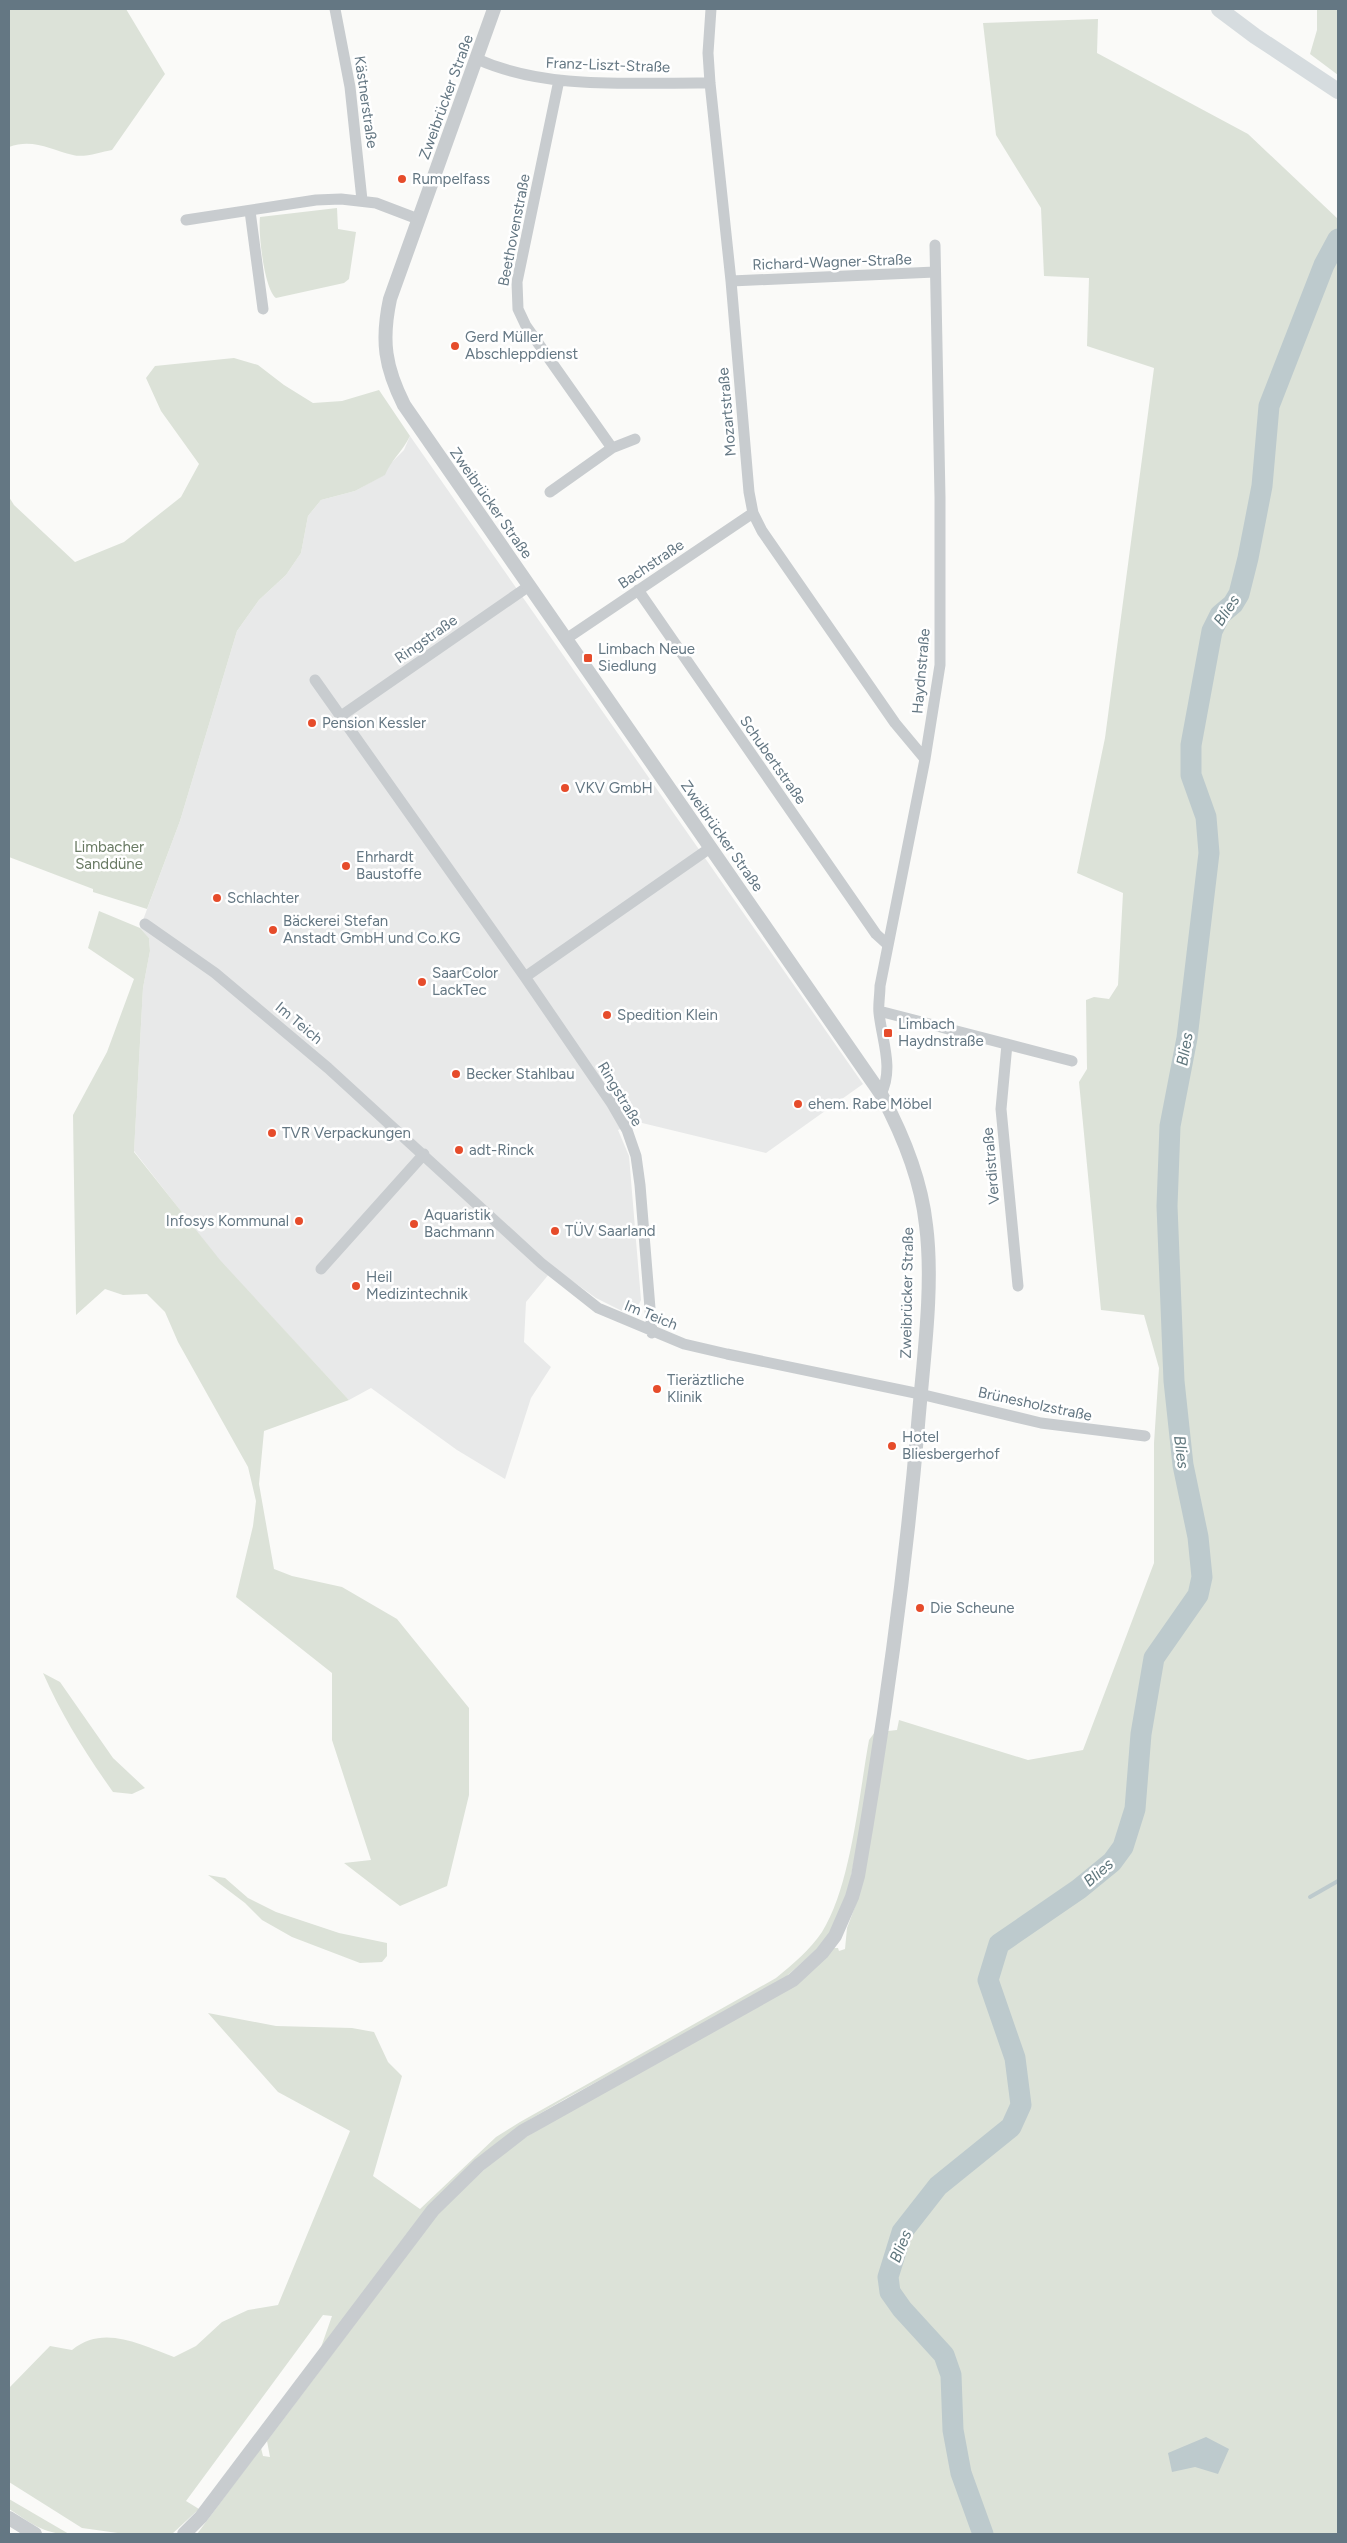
<svg xmlns="http://www.w3.org/2000/svg" width="1347" height="2543" viewBox="0 0 1347 2543" font-family="Figtree,sans-serif">
  <style>
    .built { fill: #e8e9e9 }
    .green { fill: #dce2d8 }
    .water { fill: #bdcacd }
    .lines { fill: none; stroke-linecap: round; stroke-linejoin: round }
    .stream { stroke: #bdcacd; stroke-width: 4 }
    .river { stroke: #bdcacd; stroke-width: 21 }
    .minor { stroke: #c8cccf; stroke-width: 11 }
    .tertiary { stroke: #c8cccf; stroke-width: 14 }
    .secondary { stroke: #d6dcdf; stroke-width: 16 }
    .poi-dot { fill: #e64c2b; stroke: #fff; stroke-width: 2 }
    .labels { text-anchor: middle; stroke-width: 5; stroke-linejoin: round; paint-order: stroke }
    .street-label { font-size: 15px; fill: #647783; stroke: #fff }
    .poi-label { font-size: 15px; fill: #647783; stroke: #fff; text-anchor: start }
    .park-label { font-size: 15px; fill: #697a63; stroke: #fff }
    .water-label { font-size: 16px; font-style: italic; fill: #5f767c; stroke: #fff }
  </style>
  <rect width="100%" height="100%" fill="#fafaf8"/>
  <path class="built" d="M 410,436 L 863,1084 L 766,1153 L 638,1122 L 618,1130 L 629,1156 L 641,1300 L 636,1310 L 626,1313 L 596,1298 L 554,1268 L 526,1302 L 524,1342 L 551,1367 L 531,1398 L 505,1479 L 457,1450 L 371,1388 L 349,1400 L 219,1260 L 134,1151 L 143,988 L 150,951 L 149,938 L 140,928 L 180,821 L 237,631 L 259,600 L 286,575 L 301,553 L 308,516 L 321,500 L 355,491 L 384,475 L 389,465 L 404,450 Z"/>
  <path class="green" d="M 9,9 L 126,9 L 165,74 L 112,150 C 101,152 84,158 73,155 C 51,150 33,138 9,147 Z
    M 1317,9 L 1338,9 L 1338,75 L 1310,54 L 1317,30 Z
    M 1098,19 L 1097,53 L 1248,134 L 1338,219 L 1338,2534 L 197,2534 L 261,2448 L 263,2456 L 270,2457 L 267,2441 L 440,2211 L 505,2150 L 833,1948 L 838,1948 L 839,1951 L 845,1949 L 847,1928 L 856,1904 L 888,1731 L 897,1730 L 899,1720 L 1028,1760 L 1083,1750 L 1154,1563 L 1154,1443 L 1159,1368 L 1144,1315 L 1101,1310 L 1079,1082 L 1087,1069 L 1086,1000 L 1094,997 L 1109,999 L 1118,985 L 1123,893 L 1077,873 L 1105,738 L 1154,368 L 1087,346 L 1089,278 L 1044,276 L 1041,208 L 996,135 L 983,23 Z
    M 337,208 L 338,229 L 356,232 L 349,279 L 344,283 L 276,298 C 264,289 258,232 260,217 Z
    M 234,358 L 258,365 L 284,385 L 313,403 L 342,401 L 379,390 L 410,436 C 403,451 391,460 385,475 L 355,491 L 321,500 L 308,516 L 301,553 L 286,575 L 259,600 L 237,631 L 180,821 L 147,909 L 93,892 L 93,889 L 9,857 L 9,497 L 14,505 L 75,562 L 124,542 L 181,497 L 199,464 L 161,411 L 146,378 L 155,366 Z
    M 99,911 L 140,928 L 149,938 L 150,951 L 143,988 L 134,1152 L 220,1260 L 349,1400 L 264,1431 L 259,1484 L 274,1569 L 292,1576 L 342,1587 L 397,1619 L 469,1708 L 469,1795 L 447,1886 L 400,1906 L 344,1863 L 371,1860 L 332,1740 L 332,1673 L 236,1597 L 253,1526 L 256,1501 L 248,1467 L 178,1342 L 165,1312 L 147,1294 L 123,1295 L 105,1289 L 76,1315 L 73,1115 L 107,1052 L 134,979 L 88,948 Z
    M 43,1673 L 60,1682 L 113,1758 L 145,1788 L 132,1794 L 113,1792 C 86,1754 62,1716 43,1673 Z
    M 875,1732 L 863,1815 L 847,1897 L 830,1933 L 817,1949 L 779,1983 L 565,2099 L 529,2120 L 492,2147 L 319,2353 L 332,2316 L 323,2315 L 186,2501 L 199,2509 L 172,2534 L 125,2534 L 82,2528 L 9,2482 L 9,2388 L 50,2346 L 72,2350 C 104,2324 140,2345 174,2357 L 196,2346 L 222,2322 L 248,2310 L 278,2305 L 350,2131 L 278,2092 L 208,2013 L 276,2026 L 352,2028 L 374,2032 L 388,2062 L 402,2076 L 373,2176 L 420,2209 L 496,2137 L 520,2122 L 776,1978 C 793,1964 810,1950 822,1932 C 851,1886 859,1795 869,1740 Z
    M 208,1875 L 225,1878 L 248,1898 L 276,1912 L 339,1933 L 387,1943 L 387,1956 L 382,1962 L 360,1963 L 292,1937 L 262,1920 L 245,1903 Z
    M 9,2499 L 69,2534 C 43,2534 31,2523 9,2509 Z"/>
  <path class="water" d="M 1206,2437 L 1229,2449 L 1218,2474 L 1195,2467 L 1172,2472 L 1168,2453 Z"/>
  <g class="lines">
    <path class="stream" d="M 1310,1897 L 1338,1881"/>
    <path class="river" d="M 983,2534 L 961,2473 L 953,2430 L 951,2375 L 944,2355 L 902,2309 L 890,2292 L 888,2277 L 902,2232 L 938,2186 L 1011,2127 L 1021,2105 L 1015,2058 L 988,1980 L 999,1944 L 1079,1889 L 1112,1862 L 1123,1847 L 1135,1809 L 1141,1734 L 1154,1658 L 1198,1595 L 1202,1577 L 1198,1537 L 1183,1465 L 1174,1381 L 1167,1206 L 1170,1126 L 1187,1038 L 1209,853 L 1206,817 L 1191,775 L 1191,745 L 1212,631 L 1220,615 L 1233,604 L 1239,594 L 1248,558 L 1262,486 L 1269,406 L 1324,265 L 1338,239"/>
    <path class="minor" d="M 335,9 L 350,87 L 362,200
      M 711,9 L 708,53 L 710,83 L 731,281 L 749,492 L 753,513 L 762,531 L 895,723 L 925,759
      M 477,59 C 548,91 634,82 710,83
      M 559,80 L 517,282 L 518,309 L 526,326 L 612,448
      M 250,211 L 263,309
      M 186,220 L 316,200 L 341,199 L 376,203 L 418,219
      M 731,281 L 935,272
      M 550,492 L 612,448 L 635,439
      M 638,590 L 876,934 L 887,944
      M 566,639 L 753,513
      M 315,680 L 525,977 L 612,1104 L 627,1130 L 636,1156 L 640,1185 L 652,1333
      M 341,716 L 529,586
      M 145,924 L 215,973 L 328,1068 L 541,1263 L 598,1308 L 684,1344 L 727,1354 L 920,1394 L 1041,1423 L 1145,1436
      M 525,977 L 710,848
      M 879,1011 L 1072,1061
      M 1007,1044 L 1001,1109 L 1018,1286
      M 881,1094 C 894,1068 882,1041 879,1013 C 878,1005 880,995 880,986 L 925,759 L 940,665 L 940,497 L 935,245
      M 321,1269 L 424,1154"/>
    <path class="tertiary" d="M 9,2518 L 35,2534
      M 184,2534 L 201,2517 L 433,2210 L 479,2165 L 523,2131 L 793,1980 L 822,1953 L 835,1936 L 852,1897 L 858,1876 C 884,1726 905,1576 918,1425 C 923,1362 934,1287 926,1225 C 921,1178 903,1135 881,1094 L 404,405 C 385,367 381,341 390,299 L 494,9"/>
    <path class="secondary" d="M 1219,9 L 1255,36 L 1338,91"/>
  </g>
  <g class="poi-dot">
    <circle cx="402" cy="179" r="5"/>
    <circle cx="455" cy="346" r="5"/>
    <rect x="583" y="653" width="10" height="10" rx="2.5"/>
    <circle cx="312" cy="723" r="5"/>
    <circle cx="565" cy="788" r="5"/>
    <circle cx="346" cy="866" r="5"/>
    <circle cx="217" cy="898" r="5"/>
    <circle cx="273" cy="930" r="5"/>
    <circle cx="422" cy="982" r="5"/>
    <circle cx="607" cy="1015" r="5"/>
    <rect x="883" y="1028" width="10" height="10" rx="2.5"/>
    <circle cx="456" cy="1074" r="5"/>
    <circle cx="798" cy="1104" r="5"/>
    <circle cx="272" cy="1133" r="5"/>
    <circle cx="459" cy="1150" r="5"/>
    <circle cx="299" cy="1221" r="5"/>
    <circle cx="414" cy="1224" r="5"/>
    <circle cx="555" cy="1231" r="5"/>
    <circle cx="356" cy="1286" r="5"/>
    <circle cx="657" cy="1389" r="5"/>
    <circle cx="892" cy="1446" r="5"/>
    <circle cx="920" cy="1608" r="5"/>
  </g>
  <g class="labels">
    <g class="street-label">
      <text transform="translate(608 65) rotate(2)" y="5">Franz-Liszt-Straße</text>
      <text transform="translate(446 97) rotate(-70)" y="5">Zweibrücker Straße</text>
      <text transform="translate(366 102) rotate(82)" y="5">Kästnerstraße</text>
      <text transform="translate(514 230) rotate(-79)" y="5">Beethovenstraße</text>
      <text transform="translate(832 262) rotate(-2)" y="5">Richard-Wagner-Straße</text>
      <text transform="translate(727 412) rotate(-95)" y="5">Mozartstraße</text>
      <text transform="translate(491 503) rotate(55)" y="5">Zweibrücker Straße</text>
      <text transform="translate(651 564) rotate(-34)" y="5">Bachstraße</text>
      <text transform="translate(426 639) rotate(-35)" y="5">Ringstraße</text>
      <text transform="translate(921 671) rotate(-85)" y="5">Haydnstraße</text>
      <text transform="translate(773 760) rotate(55)" y="5">Schubertstraße</text>
      <text transform="translate(722 836) rotate(55)" y="5">Zweibrücker Straße</text>
      <text transform="translate(299 1023) rotate(40)" y="5">Im Teich</text>
      <text transform="translate(620 1094) rotate(59)" y="5">Ringstraße</text>
      <text transform="translate(991 1166) rotate(-95)" y="5">Verdistraße</text>
      <text transform="translate(907 1293) rotate(-89)" y="5">Zweibrücker Straße</text>
      <text transform="translate(651 1315) rotate(22)" y="5">Im Teich</text>
      <text transform="translate(1035 1404) rotate(12)" y="5">Brünesholzstraße</text>
    </g>
    <g class="poi-label">
      <text x="412" y="184">Rumpelfass</text>
      <text x="465" y="342">Gerd Müller<tspan x="465" dy="17">Abschleppdienst</tspan></text>
      <text x="598" y="654">Limbach Neue<tspan x="598" dy="17">Siedlung</tspan></text>
      <text x="322" y="728">Pension Kessler</text>
      <text x="575" y="793">VKV GmbH</text>
      <text x="356" y="862">Ehrhardt<tspan x="356" dy="17">Baustoffe</tspan></text>
      <text x="227" y="903">Schlachter</text>
      <text x="283" y="926">Bäckerei Stefan<tspan x="283" dy="17">Anstadt GmbH und Co.KG</tspan></text>
      <text x="432" y="978">SaarColor<tspan x="432" dy="17">LackTec</tspan></text>
      <text x="617" y="1020">Spedition Klein</text>
      <text x="898" y="1029">Limbach<tspan x="898" dy="17">Haydnstraße</tspan></text>
      <text x="466" y="1079">Becker Stahlbau</text>
      <text x="808" y="1109">ehem. Rabe Möbel</text>
      <text x="282" y="1138">TVR Verpackungen</text>
      <text x="469" y="1155">adt-Rinck</text>
      <text x="424" y="1220">Aquaristik<tspan x="424" dy="17">Bachmann</tspan></text>
      <text x="289" y="1226" text-anchor="end">Infosys Kommunal</text>
      <text x="565" y="1236">TÜV Saarland</text>
      <text x="366" y="1282">Heil<tspan x="366" dy="17">Medizintechnik</tspan></text>
      <text x="667" y="1385">Tieräztliche<tspan x="667" dy="17">Klinik</tspan></text>
      <text x="902" y="1442">Hotel<tspan x="902" dy="17">Bliesbergerhof</tspan></text>
      <text x="930" y="1613">Die Scheune</text>
    </g>
    <g class="park-label">
      <text x="109" y="852">Limbacher<tspan x="109" dy="17">Sanddüne</tspan></text>
    </g>
    <g class="water-label">
      <text transform="translate(1226 610) rotate(-56)" y="6">Blies</text>
      <text transform="translate(1184 1049) rotate(-80)" y="6">Blies</text>
      <text transform="translate(1182 1452) rotate(83)" y="6">Blies</text>
      <text transform="translate(1098 1872) rotate(-41)" y="6">Blies</text>
      <text transform="translate(900 2246) rotate(-68)" y="6">Blies</text>
    </g>
  </g>
  <rect width="1347" height="2543" fill="none" stroke="#647783" stroke-width="20"/>
</svg>
